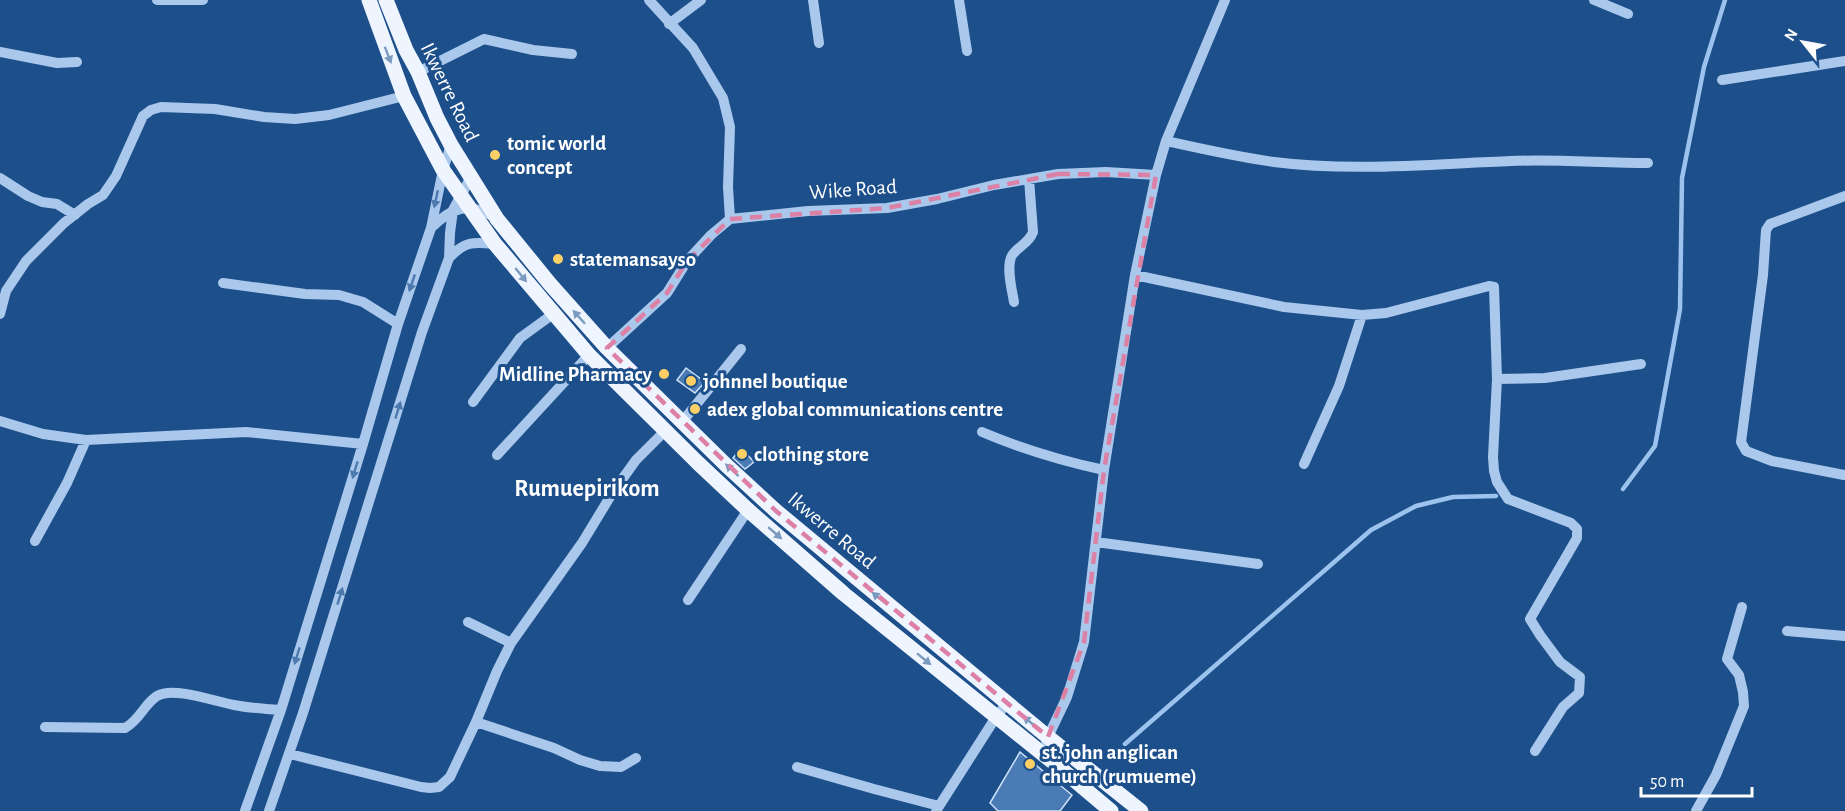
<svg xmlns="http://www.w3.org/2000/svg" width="1845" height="811" viewBox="0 0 1845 811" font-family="'Alegreya Sans',sans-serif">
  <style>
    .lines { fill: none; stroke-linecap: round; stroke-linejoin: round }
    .stream { stroke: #9cc3ee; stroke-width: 4.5 }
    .building { fill: #4a7bb5; stroke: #cee2f9; stroke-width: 1.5 }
    .minor { stroke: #a9c8ec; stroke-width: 10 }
    .major { stroke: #eef5ff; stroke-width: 15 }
    .oneway { fill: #7b9abf }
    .oneway2 { fill: #4e79ad }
    .marked { fill: none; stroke: #dd80a5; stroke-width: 4.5; stroke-dasharray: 12 8; stroke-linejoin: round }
    .poi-dot { fill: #fccf67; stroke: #1d4f8b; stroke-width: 2 }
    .labels { text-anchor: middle; stroke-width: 6; stroke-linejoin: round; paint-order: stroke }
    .street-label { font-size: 21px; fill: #fff; stroke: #1d4f8b }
    .poi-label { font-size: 21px; font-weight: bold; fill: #fff; stroke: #1d4f8b; text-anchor: start }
    .quarter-label { font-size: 24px; font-weight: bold; fill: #fff; stroke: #1d4f8b }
  </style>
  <rect width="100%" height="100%" fill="#1d4f8b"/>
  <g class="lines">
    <path class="stream" d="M 1623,489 L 1655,446 L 1680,309 L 1682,178 L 1704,67 L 1725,0
      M 1125,744 L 1371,530 L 1416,506 L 1453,497 L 1496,496"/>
  </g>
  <path class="building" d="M 686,368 L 705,382 L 695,393 L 677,380 Z
    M 741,448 L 754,462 L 745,469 L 733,458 Z
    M 1020,752 L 1072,795 L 1060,811 L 998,811 L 990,803 Z"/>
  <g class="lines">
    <path class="minor" d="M 157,0 L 203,0
      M 649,0 L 693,48 L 723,98 L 730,127 L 728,187 L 730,219
      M 813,0 L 819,43
      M 959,0 L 967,51
      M 1594,0 L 1628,14
      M 669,24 L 701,0
      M 0,52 L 57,63 L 77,62
      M 418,72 L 484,39 L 533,50 L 572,54
      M 1722,80 L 1845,61
      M 1166,141 C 1202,149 1237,157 1274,162 C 1352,172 1432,164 1511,161 C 1556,159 1602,163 1648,163
      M 0,178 L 28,196 L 42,202 L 57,204 L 75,215
      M 431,228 C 451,208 468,201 494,217
      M 449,258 C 465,241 473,242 495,244
      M 1135,275 L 1284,307 L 1362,315 L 1386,313 L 1489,286 L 1494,287 L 1497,379 L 1493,457 L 1494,471 L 1497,482 L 1508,499 L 1571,523 L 1577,529 L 1577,538 L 1530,619 L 1540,635 L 1560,662 L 1580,677 L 1579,693 L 1563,707 L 1535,751
      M 223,283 L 305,294 L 339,295 L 363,302 L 398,324
      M 1014,302 C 1012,290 1005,264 1013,254 C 1020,245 1029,243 1033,232 L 1029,179
      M 0,314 L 6,291 L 26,261 L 64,223 L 88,204 L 103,195 L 116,176 L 143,116 L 151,110 L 161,107 L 215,109 L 264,117 L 295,119 L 329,115 L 404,96
      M 607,348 L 667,293 L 687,261 L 711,235 L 730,219 L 808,211 L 887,208 L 937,199 L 994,185 L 1058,174 L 1106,172 L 1156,175
      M 1497,379 L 1545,378 L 1641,364
      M 473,402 L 520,338 L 553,314
      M 0,421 L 43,434 L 86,440 L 246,432 L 363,444
      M 682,422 L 741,349
      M 982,432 C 1022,449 1062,461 1104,470
      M 497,455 L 589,355
      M 1304,464 L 1339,386 L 1362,315
      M 1844,475 L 1772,461 L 1746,451 L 1741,442 L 1763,275 L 1766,230 L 1770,224 L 1845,196
      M 35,541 L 67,483 L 86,440
      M 1096,542 L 1258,564
      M 688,600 L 748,510
      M 468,622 L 511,643
      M 1787,631 L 1845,636
      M 476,722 L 554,748 L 580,760 L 600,766 L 621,767 L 636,758
      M 45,727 L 125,728 C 140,720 144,704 157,696 C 174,686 216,702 234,705 C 249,708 265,709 281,710
      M 1046,741 L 1067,697 L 1084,642 L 1104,470 L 1135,275 L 1156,175 L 1166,141 L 1225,0
      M 290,754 L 421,787 L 430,788 L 439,787 L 450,777 L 476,722 L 497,671 L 511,643 L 582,543 L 613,492 L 636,460 L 665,431
      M 797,767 L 874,789 L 939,806
      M 245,811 L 281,710 L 363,444 L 398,324 L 431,228 L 443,170 L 451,145
      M 269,811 L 303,713 L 422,332 L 449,258 L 450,233 L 453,210 L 471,177
      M 936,811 L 996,717 L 1007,703
      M 1696,811 L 1716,775 L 1744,706 L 1743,692 L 1739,675 L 1727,659 L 1742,607"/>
    <path class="major" d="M 369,0 L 404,96 L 443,170 L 495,244 L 589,355 L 698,463 L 748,510 L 844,594 L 1054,763 L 1111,811
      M 386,0 L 406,50 L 418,72 L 437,118 L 451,145 L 497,219 L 550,284 L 607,348 L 726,465 L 776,511 L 1048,737 L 1141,811"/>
  </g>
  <defs><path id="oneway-solid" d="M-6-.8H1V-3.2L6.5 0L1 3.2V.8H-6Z" transform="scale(1.5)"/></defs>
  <g class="oneway">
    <use href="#oneway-solid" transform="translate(388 55) rotate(69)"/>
    <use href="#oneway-solid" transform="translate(521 275) rotate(51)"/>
    <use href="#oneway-solid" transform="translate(579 317) rotate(-132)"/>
    <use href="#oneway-solid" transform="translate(732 470) rotate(-137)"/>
    <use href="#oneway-solid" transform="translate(775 533) rotate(41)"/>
    <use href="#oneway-solid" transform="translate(879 598) rotate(-141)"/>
    <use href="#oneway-solid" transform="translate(924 659) rotate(39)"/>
    <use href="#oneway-solid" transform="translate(1030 722) rotate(-140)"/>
  </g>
  <g class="oneway2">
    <use href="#oneway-solid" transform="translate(436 199) rotate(102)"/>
    <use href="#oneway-solid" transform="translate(412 283) rotate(109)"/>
    <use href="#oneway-solid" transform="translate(398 410) rotate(-73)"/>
    <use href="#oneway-solid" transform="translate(355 470) rotate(107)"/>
    <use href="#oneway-solid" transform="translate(340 596) rotate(-73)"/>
    <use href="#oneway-solid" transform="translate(297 656) rotate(107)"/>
  </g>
  <path class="marked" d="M 1058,174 L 1156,175 L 1104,470 L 1084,642 L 1048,737 L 776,511 L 607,348 L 667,293 L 687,261 L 730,219 L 887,208 Z"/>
  <g class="poi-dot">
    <circle cx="495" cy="155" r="6"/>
    <circle cx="558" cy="259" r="6"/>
    <circle cx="664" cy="374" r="6"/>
    <circle cx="691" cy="381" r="6"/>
    <circle cx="695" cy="409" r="6"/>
    <circle cx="742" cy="454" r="6"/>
    <circle cx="1030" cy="764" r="6"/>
  </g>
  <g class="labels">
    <g class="street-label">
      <text transform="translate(450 92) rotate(64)" y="7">Ikwerre Road</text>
      <text transform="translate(853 189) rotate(-4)" y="7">Wike Road</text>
      <text transform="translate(832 530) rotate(40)" y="7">Ikwerre Road</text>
    </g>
    <g class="poi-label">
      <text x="507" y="150">tomic world<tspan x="507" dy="24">concept</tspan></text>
      <text x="570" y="266">statemansayso</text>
      <text x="652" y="381" text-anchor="end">Midline Pharmacy</text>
      <text x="703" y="388">johnnel boutique</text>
      <text x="707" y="416">adex global communications centre</text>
      <text x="754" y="461">clothing store</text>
      <text x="1042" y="759">st. john anglican<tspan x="1042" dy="24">church (rumueme)</tspan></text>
    </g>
    <g class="quarter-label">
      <text x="587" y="496">Rumuepirikom</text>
    </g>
  </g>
  <g transform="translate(1803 42) rotate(301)" stroke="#1d4f8b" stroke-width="4.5" paint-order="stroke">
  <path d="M0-4.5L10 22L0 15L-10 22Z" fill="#ffffff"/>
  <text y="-9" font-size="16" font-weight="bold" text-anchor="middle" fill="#ffffff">N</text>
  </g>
  <path d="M1641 787v9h111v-9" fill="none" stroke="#ffffff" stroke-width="3"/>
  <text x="1650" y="787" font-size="18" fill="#ffffff" stroke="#1d4f8b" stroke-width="4.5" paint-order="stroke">50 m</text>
</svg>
